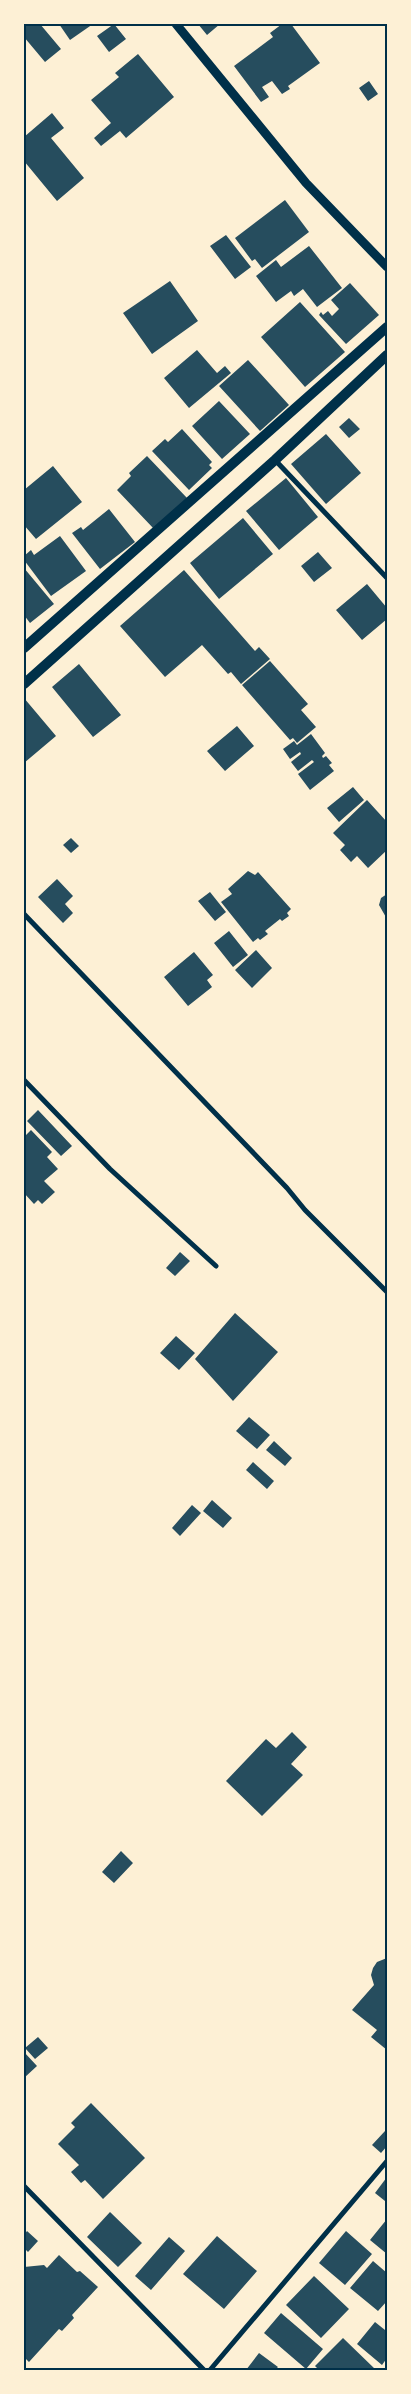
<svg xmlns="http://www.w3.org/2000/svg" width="411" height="2394" viewBox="0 0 411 2394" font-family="Spectral,serif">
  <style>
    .building { fill: #264d5e }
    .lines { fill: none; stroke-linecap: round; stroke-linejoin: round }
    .minor { stroke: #003049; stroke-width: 5 }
    .tertiary { stroke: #003049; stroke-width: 9 }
    .secondary { stroke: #003049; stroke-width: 10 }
    .neatline { fill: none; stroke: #003049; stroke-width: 2 }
  </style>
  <rect width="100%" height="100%" fill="#fdf0d5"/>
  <path class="building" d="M 24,24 L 40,24 L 61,49 L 45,62 L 24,37 Z
    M 59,24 L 93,24 L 70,40 Z
    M 114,24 L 126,39 L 109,52 L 97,36 Z
    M 198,24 L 220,24 L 207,35 Z
    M 282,24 L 291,24 L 320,63 L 288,86 L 290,89 L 282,94 L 272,81 L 262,87 L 269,97 L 261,102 L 234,66 L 273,37 L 270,33 Z
    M 138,54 L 174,97 L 126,138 L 120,131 L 101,146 L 94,138 L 111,123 L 91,100 L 119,77 L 115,73 Z
    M 369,81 L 378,94 L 368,101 L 359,88 Z
    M 52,113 L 64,128 L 51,138 L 84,178 L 57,201 L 24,161 L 24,137 Z
    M 285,200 L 309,232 L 262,268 L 255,259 L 252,261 L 235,238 Z
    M 226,235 L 251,267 L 235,279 L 210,246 Z
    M 309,246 L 342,288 L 317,307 L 303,289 L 294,296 L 291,291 L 276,302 L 256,276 L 276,260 L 281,267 Z
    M 170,281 L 198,321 L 152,354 L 123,313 Z
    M 350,283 L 379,315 L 346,344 L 319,315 L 321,312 L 323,315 L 328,311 L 332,316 L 339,309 L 331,300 Z
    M 300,302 L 345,352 L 305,387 L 261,337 Z
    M 197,350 L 217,373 L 225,366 L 231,373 L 189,408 L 164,378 Z
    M 248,360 L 289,405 L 260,431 L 219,386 Z
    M 219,401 L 250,434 L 222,459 L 192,426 Z
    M 349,418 L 360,429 L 349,438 L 339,427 Z
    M 182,429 L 212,462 L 209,465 L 212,468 L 189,490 L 152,451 L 165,439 L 168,442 Z
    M 326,434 L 361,473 L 326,504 L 291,464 Z
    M 147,456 L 187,498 L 154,529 L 117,490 L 131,476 L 129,473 Z
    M 53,466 L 82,502 L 36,539 L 24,525 L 24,490 Z
    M 286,478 L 318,517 L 279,550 L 246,511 Z
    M 109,509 L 135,542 L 100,569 L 72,533 L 81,527 L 83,530 Z
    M 243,518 L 273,554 L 219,599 L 190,563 Z
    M 60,536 L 86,571 L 51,596 L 24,560 L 24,556 L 31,550 L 34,555 Z
    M 318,552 L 332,568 L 314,582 L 301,566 Z
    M 24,568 L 54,604 L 30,623 L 24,615 Z
    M 184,570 L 255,651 L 259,647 L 270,659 L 241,684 L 231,672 L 228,674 L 202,645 L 165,677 L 120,626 Z
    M 367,584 L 387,608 L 387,619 L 362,640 L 336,610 Z
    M 270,661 L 308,704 L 301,710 L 316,727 L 297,743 L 293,738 L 290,740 L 242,685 Z
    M 79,664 L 121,715 L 93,737 L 52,687 Z
    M 24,698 L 56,736 L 24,763 Z
    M 237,726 L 254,746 L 225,771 L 207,751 Z
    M 311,734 L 325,753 L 322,756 L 323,758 L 326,756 L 332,763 L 329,765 L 334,771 L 310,790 L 298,774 L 314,762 L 312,760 L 298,771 L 291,762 L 301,754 L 300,752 L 290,759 L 283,749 L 294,741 L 297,745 Z
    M 353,787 L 364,800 L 339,822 L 327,808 Z
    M 367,800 L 387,822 L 387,850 L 368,868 L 357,856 L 351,862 L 340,850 L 345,845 L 333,833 Z
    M 71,838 L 79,846 L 71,853 L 63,845 Z
    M 248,871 L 255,875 L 258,872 L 291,909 L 287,913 L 289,916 L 282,921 L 280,919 L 265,931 L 268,934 L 260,940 L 258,938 L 253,942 L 221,902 L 232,894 L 228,889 Z
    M 57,879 L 73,896 L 65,904 L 73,913 L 63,923 L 38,897 Z
    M 210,892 L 226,912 L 215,921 L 198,901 Z
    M 387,894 L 387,919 L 379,905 L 381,898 Z
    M 229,931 L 248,955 L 233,967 L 214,943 Z
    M 256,950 L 272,968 L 252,988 L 235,970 Z
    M 194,952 L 213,975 L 207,980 L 212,987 L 188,1006 L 164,977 Z
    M 38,1110 L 72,1146 L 61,1156 L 27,1121 Z
    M 31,1130 L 52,1152 L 47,1157 L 58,1169 L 44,1181 L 55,1192 L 42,1204 L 38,1200 L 34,1204 L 24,1193 L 24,1137 Z
    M 180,1252 L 190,1261 L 175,1276 L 166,1268 Z
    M 235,1313 L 278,1352 L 233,1401 L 195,1359 Z
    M 176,1336 L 195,1353 L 179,1370 L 160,1353 Z
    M 249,1417 L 270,1435 L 257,1449 L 236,1431 Z
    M 274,1441 L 292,1458 L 285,1466 L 266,1450 Z
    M 253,1462 L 274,1481 L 267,1489 L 246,1470 Z
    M 212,1500 L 232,1518 L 223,1528 L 203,1511 Z
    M 192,1505 L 201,1513 L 180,1536 L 172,1528 Z
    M 292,1732 L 307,1747 L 291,1764 L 303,1775 L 262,1816 L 226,1781 L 266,1739 L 276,1748 Z
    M 121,1851 L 133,1863 L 114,1883 L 102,1872 Z
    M 387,1958 L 387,2050 L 371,2037 L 377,2030 L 352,2010 L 374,1985 L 371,1975 L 373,1968 L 377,1962 Z
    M 38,2037 L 48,2048 L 35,2059 L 25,2048 Z
    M 24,2052 L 37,2066 L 24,2078 Z
    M 91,2103 L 145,2158 L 103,2199 L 85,2180 L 81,2183 L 71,2172 L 79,2165 L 58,2144 L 75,2127 L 71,2123 Z
    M 385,2131 L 387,2133 L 387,2146 L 381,2153 L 372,2145 Z
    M 387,2177 L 387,2199 L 385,2201 L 375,2193 Z
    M 110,2212 L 142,2243 L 118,2267 L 87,2237 Z
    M 387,2219 L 387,2254 L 370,2240 Z
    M 27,2231 L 38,2241 L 28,2252 L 24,2248 L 24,2235 Z
    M 346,2231 L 372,2254 L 345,2285 L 319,2263 Z
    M 217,2236 L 257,2271 L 224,2309 L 183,2274 Z
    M 169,2237 L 185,2251 L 151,2290 L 135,2276 Z
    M 59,2255 L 77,2272 L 80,2271 L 98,2287 L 72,2315 L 74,2318 L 62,2331 L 59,2329 L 29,2362 L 24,2357 L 24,2267 L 44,2265 L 47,2268 Z
    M 373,2261 L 387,2273 L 387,2301 L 378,2311 L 350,2288 Z
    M 314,2276 L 349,2309 L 321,2338 L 286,2305 Z
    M 281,2313 L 323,2349 L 306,2369 L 264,2333 Z
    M 375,2322 L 385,2330 L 387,2327 L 387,2358 L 382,2365 L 357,2344 Z
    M 343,2338 L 376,2370 L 319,2370 L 315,2366 Z
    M 259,2353 L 278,2367 L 275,2370 L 246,2370 Z"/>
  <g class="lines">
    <path class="minor" d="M 275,460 L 387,578
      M 24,914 L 287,1188 L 305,1210 L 387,1292
      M 24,1080 L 110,1169 L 216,1266
      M 24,2186 L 204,2370
      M 210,2370 L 387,2161"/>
    <path class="tertiary" d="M 176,24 L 306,183 L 387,267"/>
    <path class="secondary" d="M 24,648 L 387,327
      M 24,684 L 275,460 L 387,355"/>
  </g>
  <rect width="411" height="2394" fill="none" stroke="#fdf0d5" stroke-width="50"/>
  <rect x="25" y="25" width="361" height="2344" class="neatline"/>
</svg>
